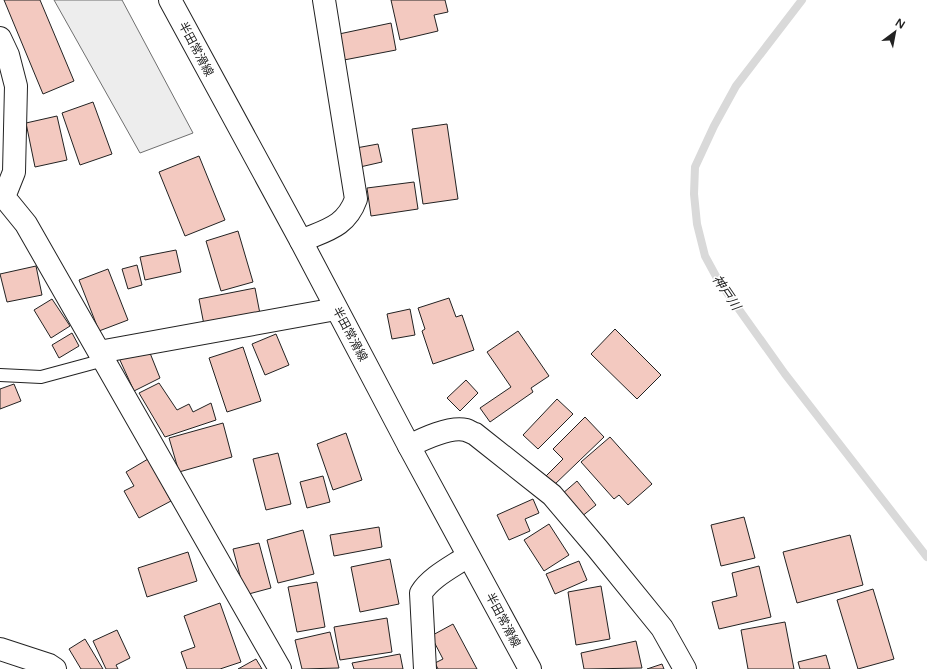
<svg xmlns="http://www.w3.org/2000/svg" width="927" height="669" viewBox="0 0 927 669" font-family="'Varela Round','Noto Sans JP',sans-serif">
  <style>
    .parking { fill: #ededed; stroke: #6f6f6f }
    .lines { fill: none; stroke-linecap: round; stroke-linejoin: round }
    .stream { stroke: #d9d9d9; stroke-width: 8 }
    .building { fill: #f3c9c0; stroke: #222 }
    .service-casing { stroke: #222; stroke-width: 14 }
    .minor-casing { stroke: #222; stroke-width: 24 }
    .primary-casing { stroke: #222; stroke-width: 24 }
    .service { stroke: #fff; stroke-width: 12 }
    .minor { stroke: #fff; stroke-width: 22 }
    .primary { stroke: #fff; stroke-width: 22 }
    .labels { text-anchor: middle; stroke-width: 3; stroke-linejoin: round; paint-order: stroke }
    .street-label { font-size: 12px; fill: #222; stroke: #fff }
    .water-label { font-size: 13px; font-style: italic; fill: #222; stroke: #fff }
  </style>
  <rect width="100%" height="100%" fill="#fff"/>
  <path class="parking" d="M 54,0 L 122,0 L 193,133 L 140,153 Z"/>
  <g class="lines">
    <path class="stream" d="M 802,0 L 736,86 L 714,126 L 695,167 L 694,194 L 697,224 L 705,256 L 718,280 L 785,374 L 927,557"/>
  </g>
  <path class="building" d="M 4,0 L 40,0 L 74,81 L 43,94 Z
    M 391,0 L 445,0 L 448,12 L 434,15 L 438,31 L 400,40 Z
    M 391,23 L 396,50 L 344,60 L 339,34 Z
    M 93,102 L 112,154 L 80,165 L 62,113 Z
    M 57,116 L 67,160 L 35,167 L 26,123 Z
    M 447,124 L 458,199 L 423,204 L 412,129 Z
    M 378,144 L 382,162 L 360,167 L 356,148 Z
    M 199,156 L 225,220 L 185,236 L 159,172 Z
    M 414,182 L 418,209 L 371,216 L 367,188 Z
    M 238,231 L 253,282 L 221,291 L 206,241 Z
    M 176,250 L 181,272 L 145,280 L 140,257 Z
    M 137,265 L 142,285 L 128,289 L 122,269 Z
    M 36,266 L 42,295 L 7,302 L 0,274 Z
    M 108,269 L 128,320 L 99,331 L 79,280 Z
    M 255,288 L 261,319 L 205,330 L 199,299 Z
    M 449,298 L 456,317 L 462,315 L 474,350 L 433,364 L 422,331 L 425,329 L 418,308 Z
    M 52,299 L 70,326 L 51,338 L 34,310 Z
    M 410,309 L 415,335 L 392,339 L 387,314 Z
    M 615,329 L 661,375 L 637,399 L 591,354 Z
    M 518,331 L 549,376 L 531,388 L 533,392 L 490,422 L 480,408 L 511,387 L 487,352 Z
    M 72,333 L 79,346 L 59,358 L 52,345 Z
    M 276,334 L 289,365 L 265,375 L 252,344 Z
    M 243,347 L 261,401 L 227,412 L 209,358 Z
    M 150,353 L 160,378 L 134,391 L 119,358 Z
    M 466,380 L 478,393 L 460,411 L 447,398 Z
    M 159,383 L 177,410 L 189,404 L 193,412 L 211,403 L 216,420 L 165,437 L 139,393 Z
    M 14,384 L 21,401 L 0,409 L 0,389 Z
    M 557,399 L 573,414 L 538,449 L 523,435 Z
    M 585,417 L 604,437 L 553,486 L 545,477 L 563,459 L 553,449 Z
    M 223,423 L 232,457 L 179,472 L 169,438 Z
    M 346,433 L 362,480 L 333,490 L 317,444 Z
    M 610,437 L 652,484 L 628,505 L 619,495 L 614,499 L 581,462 Z
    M 278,453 L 291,504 L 266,510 L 253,459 Z
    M 148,459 L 171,501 L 139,518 L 124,491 L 134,486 L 126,472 Z
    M 323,476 L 330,502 L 307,508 L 300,482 Z
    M 577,481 L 596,505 L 581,517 L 562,494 Z
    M 533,499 L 539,513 L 525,519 L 530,531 L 509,540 L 497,515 Z
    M 744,517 L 755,558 L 721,566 L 711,525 Z
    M 549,524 L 569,555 L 544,571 L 524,540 Z
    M 379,527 L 382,547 L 334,556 L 330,535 Z
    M 303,530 L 314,574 L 278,583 L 267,540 Z
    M 850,535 L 863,585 L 797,603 L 783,552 Z
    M 259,543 L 271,588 L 245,595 L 233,549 Z
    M 188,552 L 197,581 L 147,597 L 138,568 Z
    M 390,559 L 399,604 L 360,612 L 351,567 Z
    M 579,561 L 587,580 L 555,594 L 546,574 Z
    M 759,566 L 771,617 L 719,629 L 712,602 L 737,596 L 732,573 Z
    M 317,582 L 325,627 L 297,632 L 288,587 Z
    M 601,586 L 610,639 L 576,645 L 568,592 Z
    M 873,589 L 894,659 L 858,669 L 837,600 Z
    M 220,603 L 241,662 L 220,669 L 187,669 L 181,652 L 195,647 L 184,616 Z
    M 387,618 L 392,652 L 340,660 L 334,627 Z
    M 785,622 L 794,669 L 748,669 L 741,630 Z
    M 453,624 L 477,669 L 438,669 L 435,663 L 443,659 L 431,636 Z
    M 117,630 L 130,658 L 116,665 L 118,669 L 106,669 L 93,641 Z
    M 330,632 L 339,668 L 302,669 L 295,640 Z
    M 85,639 L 103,669 L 81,669 L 69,649 Z
    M 636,641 L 642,668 L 584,669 L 581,653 Z
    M 400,654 L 403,669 L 354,669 L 352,663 Z
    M 826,655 L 830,669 L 800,669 L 798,662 Z
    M 256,659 L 262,669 L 238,669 Z
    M 662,664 L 664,669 L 647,669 Z"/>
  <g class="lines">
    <g class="service-casing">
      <path id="service" d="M 0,375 L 41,377 L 104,360"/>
    </g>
    <g class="minor-casing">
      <path id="minor" d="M 0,38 L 8,55 L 16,86 L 14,172 L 4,197
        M 0,195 L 4,197 L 26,224 L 280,669
        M 301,241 C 326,230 346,227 356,199 L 324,0
        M 99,352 L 336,309
        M 409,446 C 423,439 450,426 466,430 C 469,431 472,433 475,434 L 552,495 L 597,548 L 662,628 L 685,669
        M 0,649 L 49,665 L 55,669
        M 425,669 L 421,593 C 431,577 452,567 468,556"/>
    </g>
    <g class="primary-casing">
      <path id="primary" d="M 170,0 L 301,241 L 409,446 L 530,669"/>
    </g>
    <use href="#service" class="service"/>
    <use href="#minor" class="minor"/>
    <use href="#primary" class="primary"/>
  </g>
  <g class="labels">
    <g class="street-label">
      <text transform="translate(196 49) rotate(62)" y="4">半田常滑線</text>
      <text transform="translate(350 334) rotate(62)" y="4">半田常滑線</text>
      <text transform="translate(503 620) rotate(62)" y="4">半田常滑線</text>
    </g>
    <g class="water-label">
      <text transform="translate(727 292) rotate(56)" y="5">神戸川</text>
    </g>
  </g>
  <g transform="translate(895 32) rotate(32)" stroke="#ffffff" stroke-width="3" paint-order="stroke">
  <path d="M0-3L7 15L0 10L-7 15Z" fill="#222222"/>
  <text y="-6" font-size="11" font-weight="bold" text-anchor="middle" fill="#222222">N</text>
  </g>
</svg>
